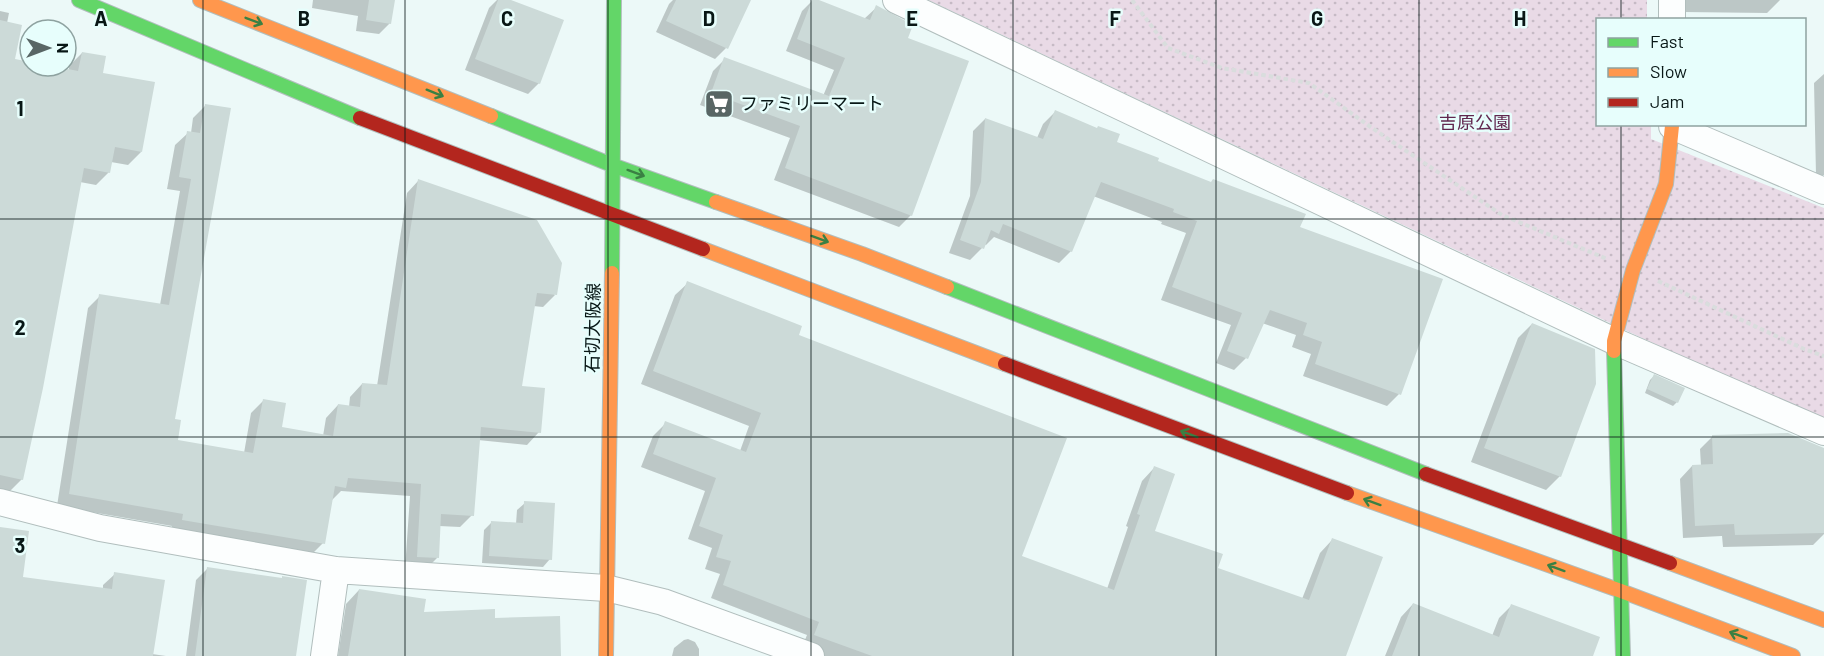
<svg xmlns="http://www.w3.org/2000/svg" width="1824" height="656" viewBox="0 0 1824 656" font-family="Barlow,'Noto Sans JP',sans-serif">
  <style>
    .grass { fill: url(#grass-dots) }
    .shadow { fill: #0003 }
    .building { fill: #ccdad8 }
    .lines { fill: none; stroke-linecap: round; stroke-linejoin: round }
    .street-casing { stroke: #b1bebd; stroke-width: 28 }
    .fast-casing { stroke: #b1bebd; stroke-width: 16 }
    .slow-casing { stroke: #b1bebd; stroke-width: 16 }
    .jam-casing { stroke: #b1bebd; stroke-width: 16 }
    .path { stroke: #d9dddd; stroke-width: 4; stroke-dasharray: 4.5 3; stroke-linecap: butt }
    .street { stroke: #fcfefe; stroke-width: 26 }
    .fast { stroke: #63d668; stroke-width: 14 }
    .slow { stroke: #ff974d; stroke-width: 14 }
    .jam { stroke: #b3261e; stroke-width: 14 }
    .oneway { stroke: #3a8043 }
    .grid { fill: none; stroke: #081716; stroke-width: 1.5; stroke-opacity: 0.55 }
    .labels { text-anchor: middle; stroke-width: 5; stroke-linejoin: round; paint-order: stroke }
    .poi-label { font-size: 18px; fill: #081716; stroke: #e7fefc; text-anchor: start }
    .park-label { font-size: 18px; fill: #61284f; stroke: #e7fefc }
    .street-label { font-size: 18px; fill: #081716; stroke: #e7fefc }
    .grid-label { font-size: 20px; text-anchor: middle; font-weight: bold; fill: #081716; stroke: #e7fefc; stroke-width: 5; stroke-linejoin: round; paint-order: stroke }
  </style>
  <defs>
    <pattern id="grass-dots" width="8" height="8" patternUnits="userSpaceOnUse" patternTransform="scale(1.5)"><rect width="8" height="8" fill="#e9dae6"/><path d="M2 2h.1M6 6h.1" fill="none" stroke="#c6bac5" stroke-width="1.8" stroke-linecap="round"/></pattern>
  </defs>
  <rect width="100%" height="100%" fill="#ecf9f8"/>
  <path class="grass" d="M 928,0 L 1647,0 L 1647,19 L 1598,20 L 1598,124 L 1651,125 L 1651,139 L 1824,208 L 1824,420 L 1642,338 Z"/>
  <path class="shadow" d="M 313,0 L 393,0 L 390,23 L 379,34 L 356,31 L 358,16 L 312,8 Z
    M 497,0 L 507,0 L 539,83 L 528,94 L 465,70 L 489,8 Z
    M 673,0 L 749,0 L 726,48 L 715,59 L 656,32 L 669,4 Z
    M 813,0 L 864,19 L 877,7 L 906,39 L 911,215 L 899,227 L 774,180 L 790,138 L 700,105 L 713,71 L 725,59 L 823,96 L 834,70 L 786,51 L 802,11 Z
    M 1683,0 L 1780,0 L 1767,13 L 1683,12 Z
    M 0,11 L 9,13 L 7,23 L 13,60 L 30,63 L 30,66 L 45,66 L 69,71 L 69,66 L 82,53 L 101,74 L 141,152 L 128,165 L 111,162 L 109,172 L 96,185 L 80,182 L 22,479 L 9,492 L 0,490 Z
    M 1824,74 L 1824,175 L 1816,175 L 1814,83 Z
    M 206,105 L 173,420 L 176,442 L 244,453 L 251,413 L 264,400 L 280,428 L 323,436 L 326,418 L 338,405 L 349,407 L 350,397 L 362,384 L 377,386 L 407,193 L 419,180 L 555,295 L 543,307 L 533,306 L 520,387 L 539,432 L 527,445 L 478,440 L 472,515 L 460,527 L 439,526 L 437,558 L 425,570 L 405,569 L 410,496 L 341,491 L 332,500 L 323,543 L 311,555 L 171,532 L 172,526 L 57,506 L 88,308 L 100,296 L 160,305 L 180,191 L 167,189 L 175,145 L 188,133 L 191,133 L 193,118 Z
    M 1055,112 L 1115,143 L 1299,228 L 1399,394 L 1387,406 L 1303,376 L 1311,354 L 1292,347 L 1296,335 L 1262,323 L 1246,358 L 1234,370 L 1216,363 L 1231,325 L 1161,300 L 1186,233 L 1161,224 L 1162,222 L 1093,196 L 1071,251 L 1059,263 L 994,237 L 986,245 L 984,244 L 982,248 L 970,260 L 949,253 L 970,196 L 973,131 L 985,119 L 1037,138 L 1043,124 Z
    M 688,283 L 797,336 L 1020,557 L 1107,589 L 1128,527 L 1126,526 L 1142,481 L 1154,468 L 1153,531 L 1216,569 L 1302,599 L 1320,553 L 1332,540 L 1344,656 L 825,656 L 802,647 L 807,635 L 711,598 L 720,574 L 705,569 L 712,548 L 688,539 L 705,491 L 641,467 L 653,436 L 666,423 L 740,451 L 749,426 L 641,384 L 675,295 Z
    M 1532,324 L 1560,476 L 1546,490 L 1471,462 L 1518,338 Z
    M 1654,376 L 1677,402 L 1673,406 L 1645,393 L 1650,380 Z
    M 1713,436 L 1824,450 L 1824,534 L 1813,545 L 1723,547 L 1722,536 L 1683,538 L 1680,479 L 1692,466 L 1701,466 L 1700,449 Z
    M 525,503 L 550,559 L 543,567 L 482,563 L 484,530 L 491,523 L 516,524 L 517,510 Z
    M 0,528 L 21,578 L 103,589 L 103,585 L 115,574 L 152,654 L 166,656 L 0,656 Z
    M 207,569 L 281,579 L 283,577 L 295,656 L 186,656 L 196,580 Z
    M 359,590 L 422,613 L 429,656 L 338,656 L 346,604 Z
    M 1413,604 L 1492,636 L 1499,618 L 1511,606 L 1592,656 L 1385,656 L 1401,617 Z
    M 688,639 L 695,642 L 699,649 L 699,656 L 672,656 L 674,648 L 684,640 Z"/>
  <path class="building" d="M 369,0 L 395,0 L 391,24 L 366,20 Z
    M 498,0 L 511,0 L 564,20 L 540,84 L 475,59 Z
    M 676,0 L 751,0 L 728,49 L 666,21 Z
    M 812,0 L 819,0 L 870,20 L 876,5 L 913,25 L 908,38 L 969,61 L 912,216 L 785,168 L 800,126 L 711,93 L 724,57 L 829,96 L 845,58 L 797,39 Z
    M 0,20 L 22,25 L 15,59 L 30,62 L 30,66 L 53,66 L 78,71 L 82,52 L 106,56 L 103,73 L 155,82 L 142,152 L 115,147 L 110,173 L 84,168 L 43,388 L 23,480 L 0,475 Z
    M 205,104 L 231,108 L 175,419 L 181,420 L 178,440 L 253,453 L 263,399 L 286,403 L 282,427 L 333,436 L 338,404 L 360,407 L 362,383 L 387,385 L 418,179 L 537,220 L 562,263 L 557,295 L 537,293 L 522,386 L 545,388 L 541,433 L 481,427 L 474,516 L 441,514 L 439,558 L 417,557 L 421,484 L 348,478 L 346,488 L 335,486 L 325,544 L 182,520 L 183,514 L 69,494 L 99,294 L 169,305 L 191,179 L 179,177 L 187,131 L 200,133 Z
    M 1055,110 L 1097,128 L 1098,126 L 1120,134 L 1117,142 L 1159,158 L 1158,161 L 1211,182 L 1213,179 L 1306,214 L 1300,227 L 1443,279 L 1401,395 L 1315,364 L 1322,342 L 1303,335 L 1307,323 L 1270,310 L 1248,359 L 1227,351 L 1242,313 L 1172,287 L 1197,221 L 1173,212 L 1174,209 L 1101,182 L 1072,252 L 1003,224 L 999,234 L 991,230 L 984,249 L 960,240 L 981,182 L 985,118 L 1043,139 Z
    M 687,281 L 802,326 L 799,335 L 1067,438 L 1022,556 L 1114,590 L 1140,515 L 1137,514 L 1154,466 L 1175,474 L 1155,531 L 1223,554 L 1218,568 L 1309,600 L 1332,538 L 1383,557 L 1346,656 L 872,656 L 814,635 L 819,622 L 723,585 L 731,561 L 716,557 L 723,535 L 699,526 L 716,478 L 653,454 L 665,421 L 746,452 L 761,413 L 653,371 Z
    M 1532,323 L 1595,349 L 1596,384 L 1561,477 L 1484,448 Z
    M 1654,374 L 1685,388 L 1678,403 L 1647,389 Z
    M 1788,433 L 1824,448 L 1824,533 L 1735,535 L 1734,524 L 1695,526 L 1692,465 L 1713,464 L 1712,435 Z
    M 524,501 L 555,503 L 552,560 L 489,556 L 491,521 L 523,523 Z
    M 0,527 L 29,531 L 23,577 L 112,589 L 114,572 L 165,580 L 153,656 L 0,656 Z
    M 207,567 L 282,578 L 282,576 L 307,580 L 296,656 L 195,656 Z
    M 359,589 L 426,599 L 424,612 L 495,609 L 495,618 L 560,616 L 561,656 L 348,656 Z
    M 1413,603 L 1499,637 L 1511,604 L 1600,637 L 1593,656 L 1392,656 Z"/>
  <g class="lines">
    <g class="street-casing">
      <path id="street" d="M 896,0 L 1614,341 L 1824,432
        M 1672,20 L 1672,0
        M 1672,124 L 1672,126 L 1824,191
        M 0,502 L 100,528 L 336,570 L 606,588 L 663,602 L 811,656
        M 324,656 L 336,570"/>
    </g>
    <g class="fast-casing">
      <path id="fast" d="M 79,0 L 360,118
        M 491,116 L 612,165 L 716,202
        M 612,273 L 614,0
        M 947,287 L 1426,474
        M 1614,351 L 1623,656"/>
    </g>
    <g class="slow-casing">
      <path id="slow" d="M 200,0 L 491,116
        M 716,202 L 862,254 L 947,287
        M 703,249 L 1005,364
        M 1614,351 L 1614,341 L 1633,270 L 1666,184 L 1672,126
        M 1347,493 L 1621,591 L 1793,656
        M 1670,563 L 1824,620
        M 606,656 L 612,273"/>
    </g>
    <g class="jam-casing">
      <path id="jam" d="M 360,118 L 703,249
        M 1005,364 L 1347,493
        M 1426,474 L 1670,563"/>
    </g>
    <path class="path" d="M 1132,0 L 1168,48 L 1222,68 L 1309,83 L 1372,128 L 1502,215 L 1607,259
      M 1658,281 L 1804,349 L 1824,356"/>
    <use href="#street" class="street"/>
    <use href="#fast" class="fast"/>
    <use href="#slow" class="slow"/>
    <use href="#jam" class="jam"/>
  </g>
  <defs><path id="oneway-shaft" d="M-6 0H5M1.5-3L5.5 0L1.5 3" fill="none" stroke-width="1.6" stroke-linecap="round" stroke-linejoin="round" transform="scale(1.5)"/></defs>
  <g class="oneway">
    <use href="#oneway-shaft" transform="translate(254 21) rotate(21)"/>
    <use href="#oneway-shaft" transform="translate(435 93) rotate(22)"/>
    <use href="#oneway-shaft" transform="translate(636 173) rotate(20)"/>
    <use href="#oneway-shaft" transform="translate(820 239) rotate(20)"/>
    <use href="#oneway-shaft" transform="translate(1189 434) rotate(-159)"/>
    <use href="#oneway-shaft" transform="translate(1372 502) rotate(-160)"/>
    <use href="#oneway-shaft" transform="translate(1556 568) rotate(-160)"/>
    <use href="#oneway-shaft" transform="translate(1738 635) rotate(-159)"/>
  </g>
  <path class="grid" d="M 203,0 L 203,656M 405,0 L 405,656M 608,0 L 608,656M 811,0 L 811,656M 1013,0 L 1013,656M 1216,0 L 1216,656M 1419,0 L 1419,656M 1621,0 L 1621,20M 1621,124 L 1621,656M 0,219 L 1824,219M 0,437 L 1824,437"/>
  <defs>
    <g id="supermarket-square" transform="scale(1.5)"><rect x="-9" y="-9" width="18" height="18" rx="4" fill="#586665" stroke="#e7fefc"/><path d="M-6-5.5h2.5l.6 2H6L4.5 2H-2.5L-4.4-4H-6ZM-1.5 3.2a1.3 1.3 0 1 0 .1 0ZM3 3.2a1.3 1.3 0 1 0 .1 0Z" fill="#fff"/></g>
  </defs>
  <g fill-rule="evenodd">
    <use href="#supermarket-square" x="719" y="104"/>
  </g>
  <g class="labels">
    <g class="poi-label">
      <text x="740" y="110">ファミリーマート</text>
    </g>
    <g class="park-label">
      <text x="1475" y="129">吉原公園</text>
    </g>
    <g class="street-label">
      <text transform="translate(593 328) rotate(-89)" y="6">石切大阪線</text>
    </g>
  </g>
  <g class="grid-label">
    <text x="101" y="26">A</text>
    <text x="304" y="26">B</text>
    <text x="507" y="26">C</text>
    <text x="709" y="26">D</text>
    <text x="912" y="26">E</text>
    <text x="1115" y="26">F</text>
    <text x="1317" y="26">G</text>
    <text x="1520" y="26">H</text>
    <text x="20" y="116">1</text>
    <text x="20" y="335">2</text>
    <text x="20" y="553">3</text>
  </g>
  <rect x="1596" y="18" width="210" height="108" fill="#e7fefc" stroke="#8ea2a0" stroke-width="1.5"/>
  <rect x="1608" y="38" width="30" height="9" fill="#63d668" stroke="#8ea2a0" stroke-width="1.5"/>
  <text x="1650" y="48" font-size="18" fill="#081716">Fast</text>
  <rect x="1608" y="68" width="30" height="9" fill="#ff974d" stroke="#8ea2a0" stroke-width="1.5"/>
  <text x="1650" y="78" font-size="18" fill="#081716">Slow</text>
  <rect x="1608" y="98" width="30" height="9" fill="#b3261e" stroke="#8ea2a0" stroke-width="1.5"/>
  <text x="1650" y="108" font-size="18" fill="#081716">Jam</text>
  <g transform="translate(48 48) rotate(90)"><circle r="28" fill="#e7fefc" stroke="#8ea2a0" stroke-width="1.5"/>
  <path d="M0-4.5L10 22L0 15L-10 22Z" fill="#586665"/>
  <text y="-9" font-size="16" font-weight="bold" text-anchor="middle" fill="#081716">N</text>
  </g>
</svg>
